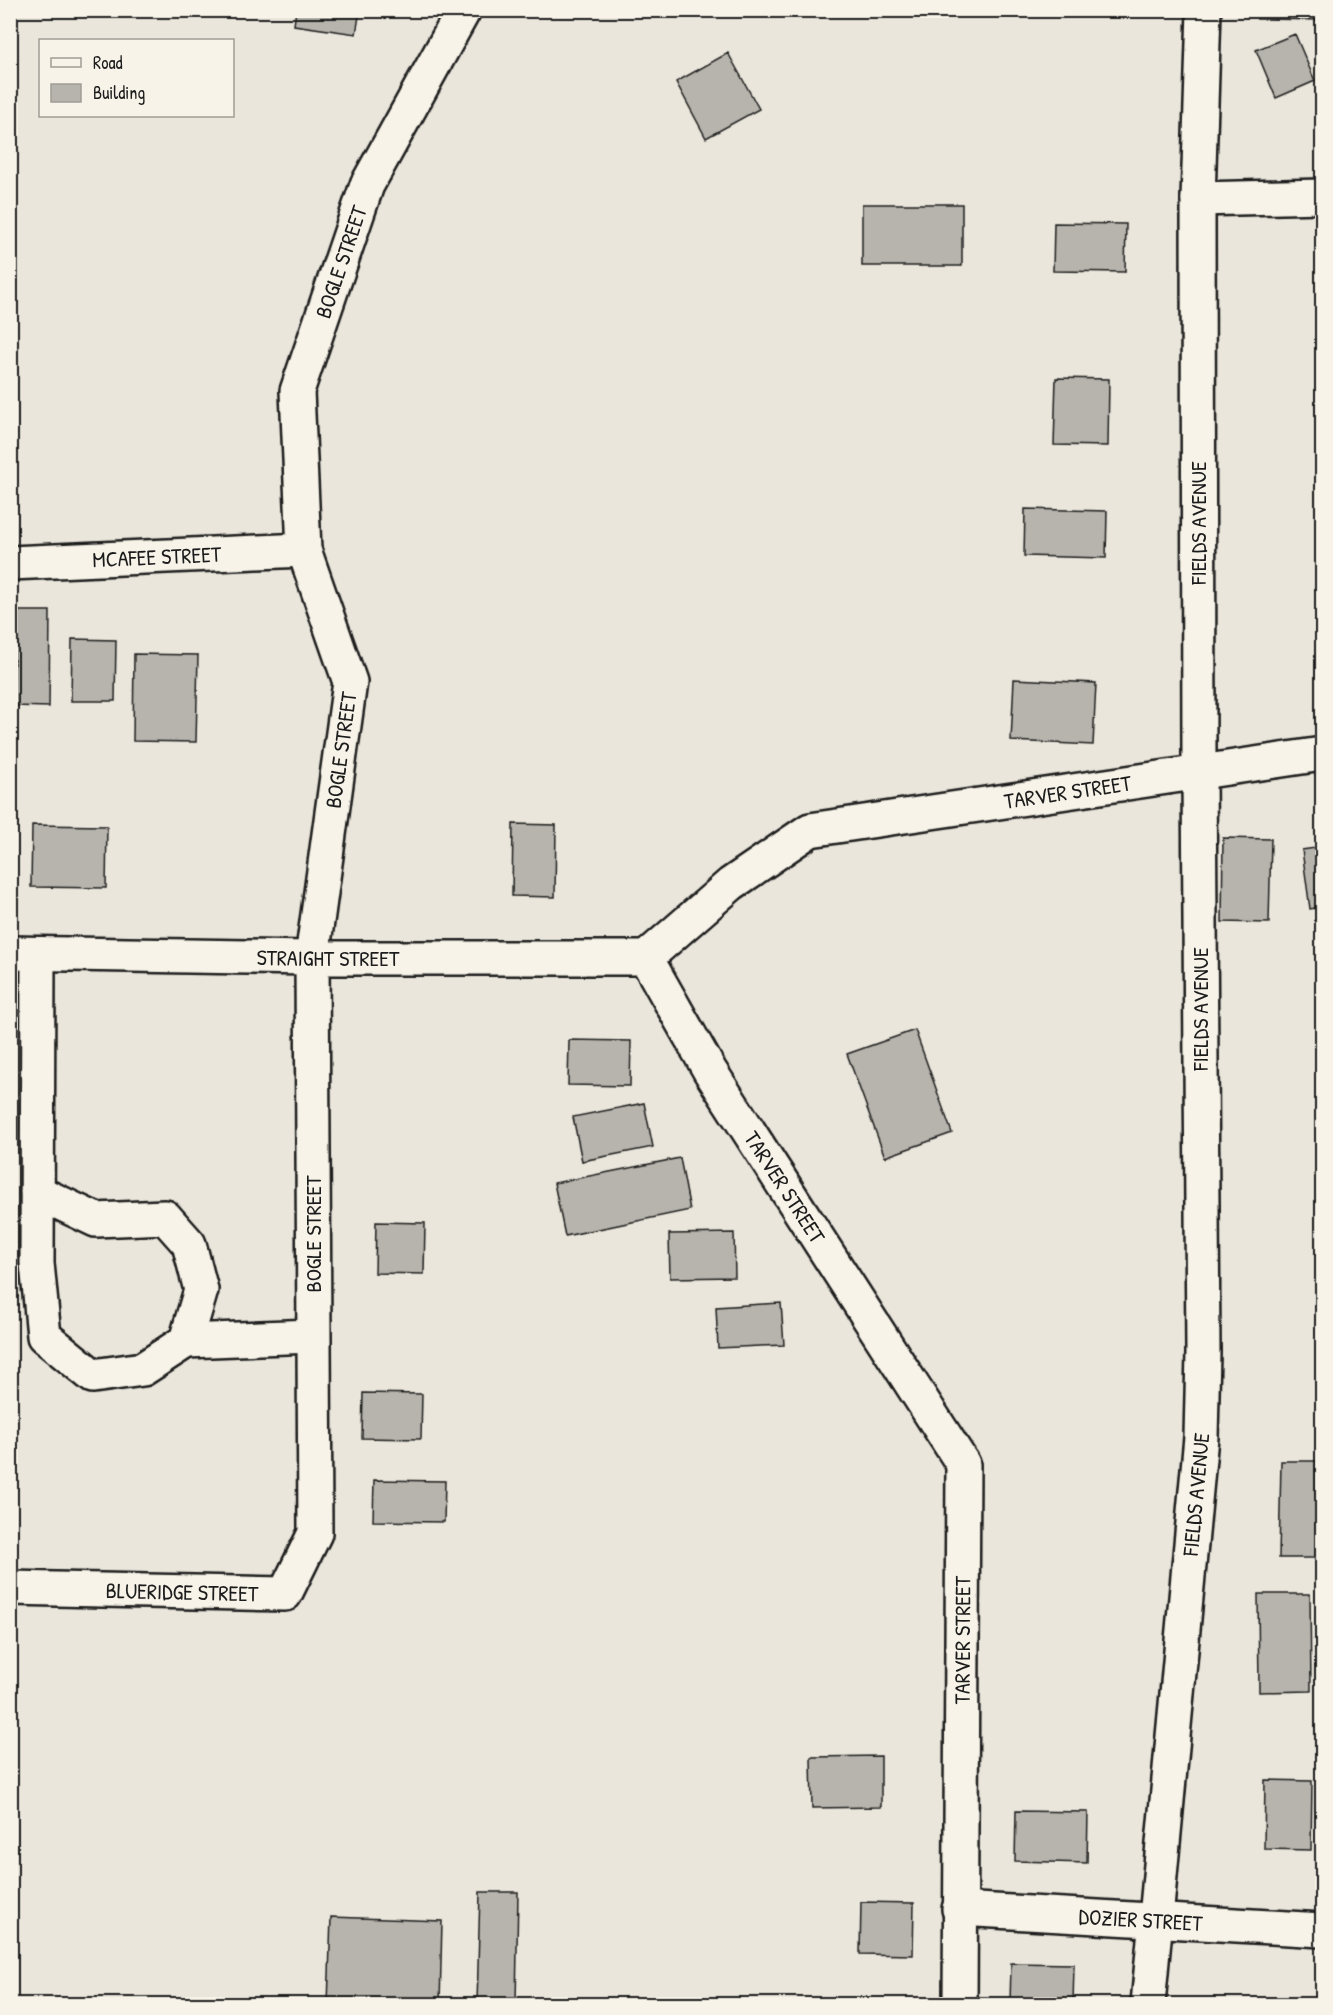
<svg xmlns="http://www.w3.org/2000/svg" width="1333" height="2015" viewBox="0 0 1333 2015" font-family="'Patrick Hand',sans-serif">
  <style>
    .building { fill: #b6b4ac; stroke: #1c1c1c; stroke-width: 1.5 }
    .lines { fill: none; stroke-linecap: round; stroke-linejoin: round }
    .minor-casing { stroke: #1c1c1c; stroke-width: 38 }
    .minor { stroke: #f7f3e8; stroke-width: 33 }
    .labels { text-anchor: middle; stroke-width: 6; stroke-linejoin: round; paint-order: stroke }
    .street-label { font-size: 22px; fill: #1c1c1c; stroke: #f7f3e8 }
  </style>
  <rect width="100%" height="100%" fill="#eae6dc"/>
  <filter id="ink" filterUnits="userSpaceOnUse"><feTurbulence type="fractalNoise" baseFrequency=".0167" numOctaves="2"/><feDisplacementMap in="SourceGraphic" scale="12" xChannelSelector="R" yChannelSelector="G"/><feConvolveMatrix kernelMatrix="1 2 1 2 8 2 1 2 1" color-interpolation-filters="sRGB"/></filter>
  <g filter="url(#ink)">
    <path class="building" d="M 296,10 L 360,10 L 356,34 L 294,25 Z
      M 1257,10 L 1322,10 L 1322,20 L 1257,19 Z
      M 1295,34 L 1315,81 L 1276,98 L 1256,50 Z
      M 728,53 L 759,109 L 706,138 L 676,82 Z
      M 862,204 L 962,204 L 962,266 L 862,266 Z
      M 1054,223 L 1126,224 L 1125,272 L 1053,271 Z
      M 1056,378 L 1109,379 L 1108,446 L 1054,445 Z
      M 1025,509 L 1107,511 L 1106,558 L 1024,556 Z
      M 15,611 L 50,611 L 49,707 L 13,706 Z
      M 72,639 L 116,640 L 115,701 L 71,701 Z
      M 134,654 L 198,655 L 196,742 L 133,741 Z
      M 1014,679 L 1096,683 L 1093,745 L 1011,741 Z
      M 513,824 L 556,825 L 555,897 L 512,896 Z
      M 32,825 L 107,826 L 106,888 L 31,887 Z
      M 1223,838 L 1271,839 L 1269,923 L 1222,922 Z
      M 1322,847 L 1322,907 L 1310,909 L 1302,850 Z
      M 915,1030 L 952,1133 L 885,1157 L 847,1054 Z
      M 569,1040 L 631,1041 L 630,1086 L 568,1085 Z
      M 644,1103 L 653,1147 L 582,1161 L 573,1117 Z
      M 680,1158 L 690,1210 L 565,1236 L 554,1183 Z
      M 376,1222 L 425,1223 L 424,1274 L 375,1273 Z
      M 734,1233 L 735,1277 L 670,1278 L 669,1234 Z
      M 781,1303 L 784,1345 L 718,1348 L 716,1307 Z
      M 363,1393 L 422,1394 L 421,1439 L 362,1438 Z
      M 1281,1461 L 1322,1461 L 1322,1558 L 1279,1558 Z
      M 374,1480 L 445,1481 L 444,1522 L 373,1521 Z
      M 1258,1594 L 1310,1594 L 1311,1691 L 1259,1692 Z
      M 881,1756 L 881,1807 L 812,1808 L 811,1757 Z
      M 1265,1780 L 1312,1781 L 1311,1850 L 1264,1849 Z
      M 1016,1811 L 1088,1812 L 1087,1863 L 1015,1861 Z
      M 480,1892 L 518,1892 L 516,2004 L 477,2004 Z
      M 861,1902 L 914,1903 L 913,1955 L 860,1954 Z
      M 331,1917 L 442,1921 L 440,2004 L 328,2004 Z
      M 1011,1963 L 1074,1964 L 1073,2004 L 1010,2004 Z"/>
    <g class="lines">
      <g class="minor-casing">
        <g id="minor">
          <path d="M 1198,199 L 1322,196"/>
          <path id="s1" d="M 10,563 L 304,550"/>
          <path id="s2" d="M 10,953 L 312,958 L 646,958"/>
          <path d="M 37,1192 L 96,1220 L 165,1217 L 189,1244 L 201,1290 L 186,1341 L 143,1369 L 93,1376 L 44,1336 L 37,1263 L 38,954"/>
          <path d="M 186,1341 L 313,1336"/>
          <path id="s3" d="M 10,1588 L 285,1594 L 315,1533 L 312,958 L 350,682 L 304,550 L 297,391 L 367,185 L 464,10"/>
          <path id="s4" d="M 959,1909 L 1322,1930"/>
          <path id="s5" d="M 960,2004 L 963,1464 L 710,1071 L 646,958 L 731,884 L 810,830 L 1322,754"/>
          <path id="s6" d="M 1148,2004 L 1201,1437 L 1203,1353 L 1199,773 L 1198,199 L 1204,10"/>
        </g>
      </g>
      <use href="#minor" class="minor"/>
    </g>
  </g>
  <g class="labels">
    <g class="street-label">
      <text dy="8" stroke="none"><textPath href="#s3" startOffset="1632">BOGLE STREET</textPath></text>
      <text transform="translate(1198 523) rotate(-90)" y="8">FIELDS AVENUE</text>
      <text dy="8" stroke="none"><textPath href="#s1" startOffset="147">MCAFEE STREET</textPath></text>
      <text dy="8" stroke="none"><textPath href="#s3" startOffset="1128">BOGLE STREET</textPath></text>
      <text dy="8" stroke="none"><textPath href="#s5" startOffset="1606">TARVER STREET</textPath></text>
      <text dy="8" stroke="none"><textPath href="#s2" startOffset="318">STRAIGHT STREET</textPath></text>
      <text transform="translate(1200 1009) rotate(-90)" y="8">FIELDS AVENUE</text>
      <text transform="translate(785 1187) rotate(57)" y="8">TARVER STREET</text>
      <text transform="translate(313 1234) rotate(-90)" y="8">BOGLE STREET</text>
      <text dy="8" stroke="none"><textPath href="#s6" startOffset="512">FIELDS AVENUE</textPath></text>
      <text dy="8" stroke="none"><textPath href="#s3" startOffset="172">BLUERIDGE STREET</textPath></text>
      <text dy="8" stroke="none"><textPath href="#s5" startOffset="364">TARVER STREET</textPath></text>
      <text dy="8" stroke="none"><textPath href="#s4" startOffset="182">DOZIER STREET</textPath></text>
    </g>
  </g>
  <rect width="1333" height="2015" fill="none" stroke="#f7f3e8" stroke-width="36"/>
  <rect x="18" y="18" width="1297" height="1979" fill="none" stroke="#1c1c1c" stroke-width="2" filter="url(#ink)"/>
  <rect x="39" y="39" width="195" height="78" fill="#f7f3e8" stroke="#9f9d96" stroke-width="1.5"/>
  <rect x="51" y="58" width="30" height="9" fill="#f7f3e8" stroke="#9f9d96" stroke-width="1.5"/>
  <text x="93" y="69" font-size="18" fill="#1c1c1c">Road</text>
  <rect x="51" y="84" width="30" height="18" fill="#b6b4ac" stroke="#9f9d96" stroke-width="1.5"/>
  <text x="93" y="99" font-size="18" fill="#1c1c1c">Building</text>
</svg>
